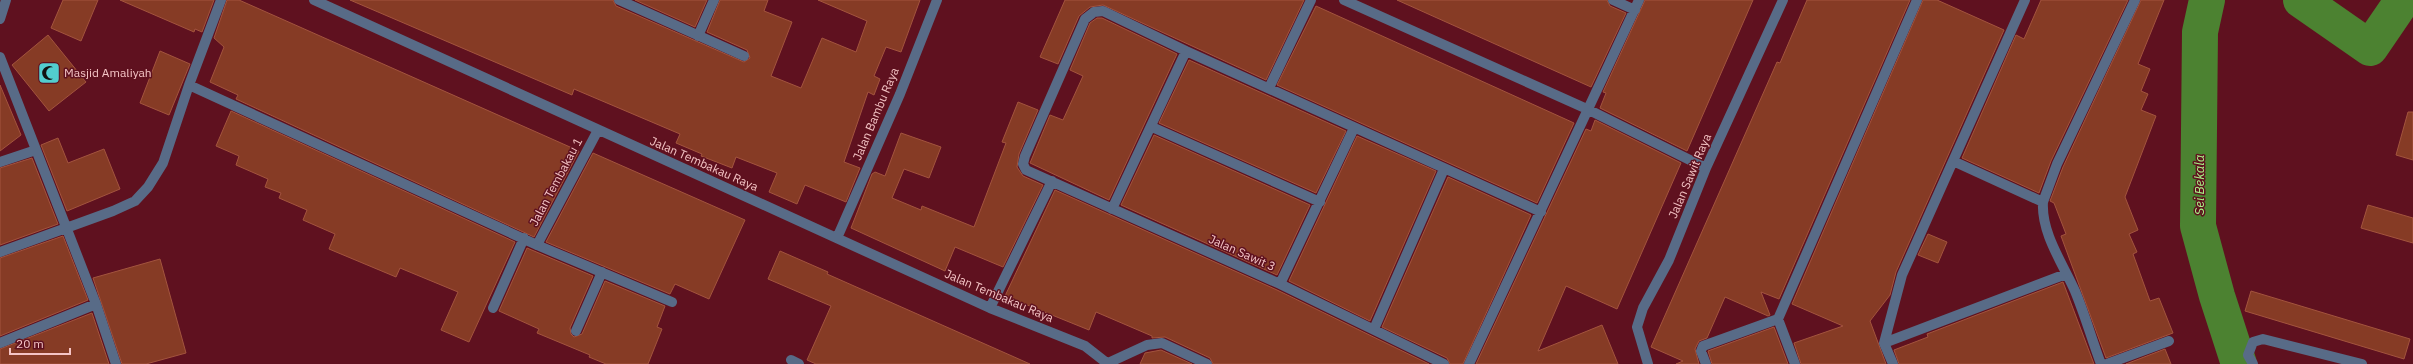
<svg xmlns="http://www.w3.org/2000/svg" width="2413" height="364" viewBox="0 0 2413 364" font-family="'IBM Plex Sans',sans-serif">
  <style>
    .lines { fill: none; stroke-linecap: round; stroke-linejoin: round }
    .river { stroke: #4c8231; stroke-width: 36 }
    .building { fill: #863b25; stroke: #a3543e }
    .minor { stroke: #586b87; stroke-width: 10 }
    .labels { text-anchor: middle; stroke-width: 3; stroke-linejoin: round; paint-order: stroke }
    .poi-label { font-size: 12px; fill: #f4c4c5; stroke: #5f111f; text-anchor: start }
    .street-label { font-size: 12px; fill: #f4c4c5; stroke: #5f111f }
    .water-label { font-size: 13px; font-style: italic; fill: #aaf488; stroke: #5f111f }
  </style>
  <rect width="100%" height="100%" fill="#5f111f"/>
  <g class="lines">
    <path class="river" d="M 2207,0 L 2200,32 L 2198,226 L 2217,296 L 2239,364
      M 2301,0 L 2370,48 L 2398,7 L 2400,0"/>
  </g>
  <path class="building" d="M 63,0 L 98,0 L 81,41 L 51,28 Z
    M 120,0 L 214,0 L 202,32 L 195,29 L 194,32 Z
    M 227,0 L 239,0 L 579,151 L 534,237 L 236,99 L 238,95 L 210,82 L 224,47 L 214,38 Z
    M 350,0 L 613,0 L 616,6 L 744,62 L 750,58 L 747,50 L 707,32 L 720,0 L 768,0 L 764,11 L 792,22 L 771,76 L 801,88 L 822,38 L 856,52 L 867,21 L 818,0 L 920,0 L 901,52 L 886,47 L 874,76 L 880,79 L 874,95 L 868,92 L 844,162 L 860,168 L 846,202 L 805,185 L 797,204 L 769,192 L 777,173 L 736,157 L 732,168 L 701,156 L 702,154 L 676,143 L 680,134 L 574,89 L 572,95 Z
    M 635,0 L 707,0 L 695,27 Z
    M 1065,0 L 1304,0 L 1266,80 L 1103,5 L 1090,7 L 1079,16 L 1058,64 L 1040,57 Z
    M 1397,0 L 1607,0 L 1610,6 L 1626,13 L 1591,87 Z
    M 1645,0 L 1753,0 L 1687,151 L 1600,108 L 1606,93 L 1603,92 Z
    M 1807,0 L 1910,0 L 1779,299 L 1761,292 L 1770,315 L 1768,316 L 1725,297 L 1707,338 L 1699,341 L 1695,349 L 1699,364 L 1676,364 L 1683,361 L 1651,347 L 1777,62 L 1780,63 Z
    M 1923,0 L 1937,0 L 2004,30 L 1896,272 L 1890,295 L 1870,321 L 1886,364 L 1801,364 L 1794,343 L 1843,326 L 1792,304 Z
    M 2041,0 L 2128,0 L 2051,161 L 2039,193 L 1962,158 L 2016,35 L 2024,39 Z
    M 2141,0 L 2164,0 L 2138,64 L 2150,69 L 2141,91 L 2148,94 L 2141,110 L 2156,116 L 2125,197 L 2138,230 L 2129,234 L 2137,252 L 2133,254 L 2150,301 L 2159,298 L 2173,333 L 2106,358 L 2061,236 L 2066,234 L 2054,203 L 2050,201 L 2063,167 Z
    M 1316,6 L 1574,123 L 1537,203 L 1277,85 Z
    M 1097,18 L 1102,18 L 1177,54 L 1109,200 L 1030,163 L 1050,115 L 1063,120 L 1083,76 L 1070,70 L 1090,23 Z
    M 48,35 L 86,82 L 49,111 L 12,65 Z
    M 160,51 L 190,64 L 169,115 L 140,103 Z
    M 1189,60 L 1346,131 L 1316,193 L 1159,123 Z
    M 0,85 L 21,135 L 0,151 Z
    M 1018,102 L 1038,110 L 1019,154 L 1017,167 L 1023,176 L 1043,185 L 1003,267 L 955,247 L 945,271 L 851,228 L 872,174 L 875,172 L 885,176 L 901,133 L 941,147 L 929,178 L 904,169 L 892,198 L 921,210 L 922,206 L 974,227 L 1006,143 L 1002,142 Z
    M 231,111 L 515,242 L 469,342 L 441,330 L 458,292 L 400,268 L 396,277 L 329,249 L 335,234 L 303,220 L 307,210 L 279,198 L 281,193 L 265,187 L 268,179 L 236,165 L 239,156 L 216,146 Z
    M 2408,112 L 2413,112 L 2413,160 L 2396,155 Z
    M 1595,120 L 1681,163 L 1617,309 L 1566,286 L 1538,351 L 1602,325 L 1618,364 L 1476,364 L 1586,129 L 1591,131 Z
    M 1154,135 L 1310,205 L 1277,275 L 1121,205 Z
    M 1357,136 L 1436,171 L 1370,321 L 1289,281 Z
    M 58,138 L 68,163 L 104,149 L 120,189 L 67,211 L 41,145 Z
    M 593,153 L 745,220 L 709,299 L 675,284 L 670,294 L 546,242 Z
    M 32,158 L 58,224 L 0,245 L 0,168 Z
    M 1448,177 L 1531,215 L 1463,364 L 1450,364 L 1447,358 L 1382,327 Z
    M 1055,190 L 1277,290 L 1429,364 L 1213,364 L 1210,358 L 1165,337 L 1152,338 L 1152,336 L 1096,312 L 1089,330 L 1005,296 Z
    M 2368,205 L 2413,218 L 2413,243 L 2361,228 Z
    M 1928,234 L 1947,242 L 1938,263 L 1918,255 Z
    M 63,236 L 88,300 L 0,336 L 0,258 Z
    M 527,248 L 593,276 L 570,328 L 571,334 L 574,337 L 582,334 L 605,281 L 665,306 L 657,327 L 662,329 L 648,364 L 606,364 L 589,357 L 590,355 L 537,333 L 539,329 L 499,311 Z
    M 780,251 L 828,272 L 827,274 L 1030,364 L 816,364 L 807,360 L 831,306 L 768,279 Z
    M 160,259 L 186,353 L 146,364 L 122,364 L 93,278 Z
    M 2063,282 L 2094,364 L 1899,364 L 1894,350 L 1928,337 L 1927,334 Z
    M 2251,291 L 2410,339 L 2404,359 L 2245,311 Z
    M 92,313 L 109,364 L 0,364 L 0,349 Z
    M 1774,327 L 1788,364 L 1712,364 L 1708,351 Z
    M 2165,349 L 2171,364 L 2126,364 Z
    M 1161,350 L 1192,364 L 1140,364 L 1145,353 Z"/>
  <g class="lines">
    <path class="minor" d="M 314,0 L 990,308 L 1085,346 L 1108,364
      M 619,0 L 744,56
      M 1344,0 L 1587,109 L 1706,168
      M 1613,0 L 1635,10
      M 0,19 L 6,0
      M 698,36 L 714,0
      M 0,57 L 96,304 L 116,364
      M 189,85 L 537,245 L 672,302
      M 1269,88 L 1311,0
      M 1152,127 L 1320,202
      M 1953,161 L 2043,202 C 2041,233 2063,264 2075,291 C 2085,315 2092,340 2101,364
      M 0,162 L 36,150
      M 2043,202 L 2057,164 L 2135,0
      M 1112,209 L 1186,51
      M 837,238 L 900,94 L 937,0
      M 537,245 L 598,130
      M 0,252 L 113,211 L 135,201 L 148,187 L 163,163 L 189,85 L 221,0
      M 1280,284 L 1354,128
      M 493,308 L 524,238
      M 990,308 L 1052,181
      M 1374,329 L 1444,169
      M 576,331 L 602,272
      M 0,343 L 96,304
      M 1884,343 L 2066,274
      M 791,360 L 799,364
      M 1108,363 L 1147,345 L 1162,343 L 1207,364
      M 1444,364 L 1280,284 L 1026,170 L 1023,164 L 1025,156 L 1085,19 L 1094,12 L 1103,11 L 1186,51 L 1541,212
      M 1469,364 L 1639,0
      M 1648,364 L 1637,327 L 1643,308 L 1669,260 L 1706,168 L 1783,0
      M 1706,364 L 1701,351 L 1703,346 L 1778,319
      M 1795,364 L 1778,319 L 1917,0
      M 1893,364 L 1884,343 L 1902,275 L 2025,0
      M 2107,364 L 2169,341
      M 2253,364 L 2248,355 L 2253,342 L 2263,339 L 2362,364"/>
  </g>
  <defs>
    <g id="mosque-square" transform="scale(1.15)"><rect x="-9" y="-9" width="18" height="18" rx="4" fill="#52cdcf" stroke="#5f111f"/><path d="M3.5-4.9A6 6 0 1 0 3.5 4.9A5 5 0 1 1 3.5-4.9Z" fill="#111"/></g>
  </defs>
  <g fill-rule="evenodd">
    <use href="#mosque-square" x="49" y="73"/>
  </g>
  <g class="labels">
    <g class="poi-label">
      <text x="64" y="77">Masjid Amaliyah</text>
    </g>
    <g class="street-label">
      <text transform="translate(876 114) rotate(-67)" y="4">Jalan Bambu Raya</text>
      <text transform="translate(704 164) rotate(24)" y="4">Jalan Tembakau Raya</text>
      <text transform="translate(1690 176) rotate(-67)" y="4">Jalan Sawit Raya</text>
      <text transform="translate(556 182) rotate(-62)" y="4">Jalan Tembakau 1</text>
      <text transform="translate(1242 253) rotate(24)" y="4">Jalan Sawit 3</text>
      <text transform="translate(999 296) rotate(23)" y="4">Jalan Tembakau Raya</text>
    </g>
    <g class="water-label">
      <text transform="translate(2199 185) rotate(-90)" y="5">Sei Bekala</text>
    </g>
  </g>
  <path d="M10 348v6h60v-6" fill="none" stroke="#f4c4c5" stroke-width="2"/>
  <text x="16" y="348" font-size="12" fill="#f4c4c5" stroke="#5f111f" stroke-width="3" paint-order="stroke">20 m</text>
</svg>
